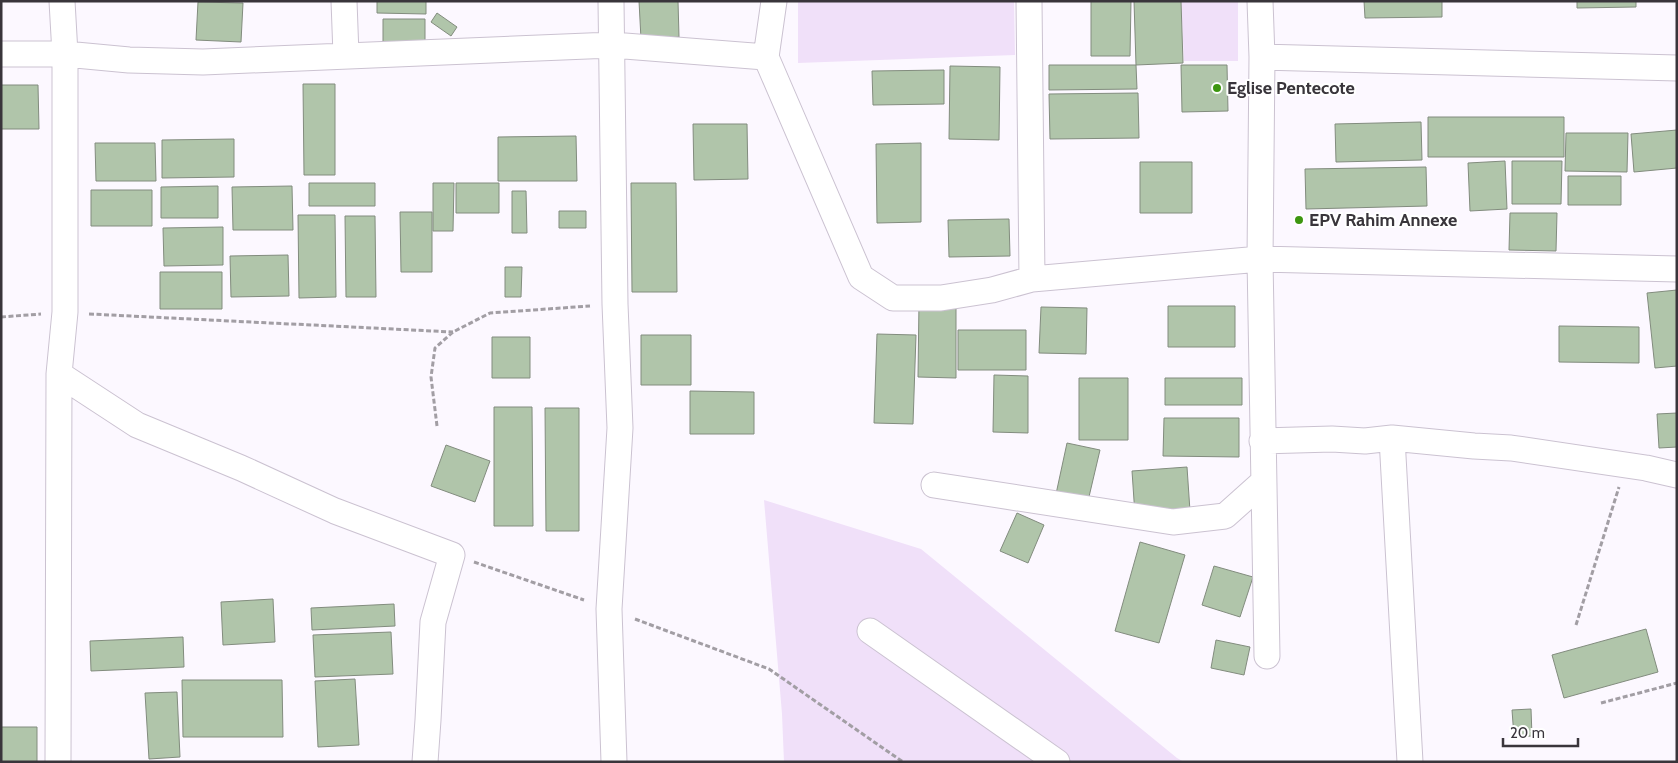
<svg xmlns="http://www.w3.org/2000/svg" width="1678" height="763" viewBox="0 0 1678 763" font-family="Cabin,sans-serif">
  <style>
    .green { fill: #f0e0f9 }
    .building { fill: #b0c5aa; stroke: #828c7e }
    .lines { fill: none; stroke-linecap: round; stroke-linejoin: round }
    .minor-casing { stroke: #cbc2d1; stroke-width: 27 }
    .path { stroke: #a29ea4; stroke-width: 3; stroke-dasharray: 5 2.5; stroke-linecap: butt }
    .minor { stroke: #fff; stroke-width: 25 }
    .poi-dot { fill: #3d9610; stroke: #fff; stroke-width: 2 }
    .labels { text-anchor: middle; stroke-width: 4; stroke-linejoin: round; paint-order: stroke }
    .poi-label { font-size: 18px; font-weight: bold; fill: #39353b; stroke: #fff; text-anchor: start }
  </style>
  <rect width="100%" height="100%" fill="#fcf8ff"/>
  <path class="green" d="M 798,1 L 1014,1 L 1015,55 L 798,63 Z
    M 1181,1 L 1238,1 L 1238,61 L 1184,61 Z
    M 764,500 L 921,549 L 1177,758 L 1184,762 L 784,762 L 782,714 Z"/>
  <path class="building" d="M 377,1 L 426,1 L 426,14 L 377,13 Z
    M 639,1 L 678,1 L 679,37 L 641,39 Z
    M 1091,1 L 1131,1 L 1130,56 L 1091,56 Z
    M 1134,1 L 1181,1 L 1183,63 L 1136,65 Z
    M 1364,1 L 1442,1 L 1442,17 L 1365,18 Z
    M 1577,1 L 1636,1 L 1636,7 L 1577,8 Z
    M 198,2 L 243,3 L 241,42 L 196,40 Z
    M 437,13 L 457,27 L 451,36 L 431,22 Z
    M 383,19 L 425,19 L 425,42 L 383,42 Z
    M 1049,65 L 1136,65 L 1137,89 L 1049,90 Z
    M 1181,65 L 1227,65 L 1228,111 L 1182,112 Z
    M 950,66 L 1000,67 L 999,140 L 949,139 Z
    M 944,70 L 944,104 L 873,105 L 872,71 Z
    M 303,84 L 335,84 L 335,175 L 304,175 Z
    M 1,85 L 38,85 L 39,129 L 1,129 Z
    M 1138,93 L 1139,138 L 1050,139 L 1049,94 Z
    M 1428,117 L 1564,117 L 1564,157 L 1428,157 Z
    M 1421,122 L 1422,160 L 1336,162 L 1335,124 Z
    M 693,124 L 747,124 L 748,179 L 694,180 Z
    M 1677,130 L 1677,168 L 1634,172 L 1631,134 Z
    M 1566,133 L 1628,133 L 1627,172 L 1565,171 Z
    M 576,136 L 577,181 L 498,181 L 498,137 Z
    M 234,139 L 234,177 L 162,178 L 162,140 Z
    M 95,143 L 155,143 L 156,181 L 96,181 Z
    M 921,143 L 921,222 L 877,223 L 876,144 Z
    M 1505,161 L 1507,209 L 1470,211 L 1468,163 Z
    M 1512,161 L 1562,161 L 1561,204 L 1512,204 Z
    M 1140,162 L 1192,162 L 1192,213 L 1140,213 Z
    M 1426,167 L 1427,206 L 1306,209 L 1305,169 Z
    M 1568,176 L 1621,176 L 1621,205 L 1568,205 Z
    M 309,183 L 375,183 L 375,206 L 309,206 Z
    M 433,183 L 454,183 L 453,231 L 433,231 Z
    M 456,183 L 499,183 L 499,213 L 456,213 Z
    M 631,183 L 676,183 L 677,292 L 632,292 Z
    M 218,186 L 218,218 L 161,218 L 161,187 Z
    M 292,186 L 293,230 L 233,230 L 232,187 Z
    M 91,190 L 152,190 L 152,226 L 91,226 Z
    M 512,191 L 526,191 L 527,233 L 512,233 Z
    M 559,211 L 586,211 L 586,228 L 559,228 Z
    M 400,212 L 432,212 L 432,272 L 401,272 Z
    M 1510,213 L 1557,213 L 1556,251 L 1509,250 Z
    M 298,215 L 335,215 L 336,297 L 299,298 Z
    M 345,216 L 375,216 L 376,297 L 346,297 Z
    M 1009,219 L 1010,256 L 949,257 L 948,220 Z
    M 223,227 L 223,265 L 164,266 L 163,228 Z
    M 288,255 L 289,296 L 231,297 L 230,256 Z
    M 505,267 L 522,267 L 521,297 L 505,297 Z
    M 160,272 L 222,272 L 222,309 L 160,309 Z
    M 1677,290 L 1677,366 L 1655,368 L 1647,293 Z
    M 919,302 L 956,302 L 956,378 L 918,377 Z
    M 1168,306 L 1235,306 L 1235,347 L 1168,347 Z
    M 1041,307 L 1087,308 L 1086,354 L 1039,353 Z
    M 1559,326 L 1639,327 L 1639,363 L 1559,362 Z
    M 958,330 L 1026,330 L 1026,370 L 958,370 Z
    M 877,334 L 916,335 L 913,424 L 874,423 Z
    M 641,335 L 691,335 L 691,385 L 641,385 Z
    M 492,337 L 530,337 L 530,378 L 492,378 Z
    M 994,375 L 1028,376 L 1028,433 L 993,432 Z
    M 1079,378 L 1128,378 L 1128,440 L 1079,440 Z
    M 1165,378 L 1242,378 L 1242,405 L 1165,405 Z
    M 690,391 L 754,392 L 754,434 L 690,434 Z
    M 494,407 L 532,407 L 533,526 L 494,526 Z
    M 545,408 L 579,408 L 579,531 L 546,531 Z
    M 1677,413 L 1677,447 L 1659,448 L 1657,414 Z
    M 1164,418 L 1239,418 L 1239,457 L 1163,456 Z
    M 1067,443 L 1100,450 L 1088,501 L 1056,494 Z
    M 446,445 L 490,461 L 475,502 L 431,486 Z
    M 1187,467 L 1190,511 L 1135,515 L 1132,471 Z
    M 1017,513 L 1044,525 L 1028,563 L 1000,551 Z
    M 1140,542 L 1185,555 L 1159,643 L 1115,631 Z
    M 1214,566 L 1253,577 L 1240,617 L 1202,605 Z
    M 273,599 L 275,642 L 223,645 L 221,602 Z
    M 394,604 L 395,626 L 312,630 L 311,608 Z
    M 1646,629 L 1658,672 L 1564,698 L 1552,655 Z
    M 391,632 L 393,674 L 315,677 L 313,635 Z
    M 183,637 L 184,667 L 91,671 L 90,641 Z
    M 1216,640 L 1250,647 L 1244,675 L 1211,668 Z
    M 355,679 L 359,745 L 318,747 L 315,681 Z
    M 182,680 L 282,680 L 283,737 L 183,737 Z
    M 177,692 L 180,757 L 149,759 L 145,693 Z
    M 1531,709 L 1532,736 L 1514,737 L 1512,710 Z
    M 1,727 L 37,727 L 37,762 L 1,762 Z"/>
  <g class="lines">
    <g class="minor-casing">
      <path id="minor" d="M 344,1 L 346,55
        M 611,1 L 615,304 L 620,428 L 609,609 L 614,762
        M 774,1 L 766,57 L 861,277 L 893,298 L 941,298 L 992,290 L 1032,279 L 1260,259 L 1677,269
        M 1029,1 L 1032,279
        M 1260,1 L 1262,57 L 1260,259 L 1267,656
        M 1,54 L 65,54 L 129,60 L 203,62 L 612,45 L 766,57
        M 1262,57 L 1677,68
        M 59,374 L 137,425 L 241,468 L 335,511 L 452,555 L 433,622 L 428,720 L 425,762
        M 1392,438 L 1410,762
        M 1262,441 L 1332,439 L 1365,441 L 1392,438 L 1474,446 L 1511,448 L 1646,468 L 1677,475
        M 934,485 L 1173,522 L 1225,516 L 1263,482
        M 870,631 L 1057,762
        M 58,762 L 59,374 L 65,312 L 65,54 L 62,1"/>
    </g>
    <path class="path" d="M 89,314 L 453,332
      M 1,317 L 41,314
      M 437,426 L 431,377 L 435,348 L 453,332 L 490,313 L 590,306
      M 474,562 L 584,600
      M 635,619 L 769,669 L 903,762
      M 1576,625 L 1619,487
      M 1601,703 L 1677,683"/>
    <use href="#minor" class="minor"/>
  </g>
  <g class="poi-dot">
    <circle cx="1217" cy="88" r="5"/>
    <circle cx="1299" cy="220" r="5"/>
  </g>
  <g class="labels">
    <g class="poi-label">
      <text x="1227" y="94">Eglise Pentecote</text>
      <text x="1309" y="226">EPV Rahim Annexe</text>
    </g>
  </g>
  <rect width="1678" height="763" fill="none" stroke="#39353b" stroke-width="5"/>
  <path d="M1503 738v8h75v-8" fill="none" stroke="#39353b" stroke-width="2.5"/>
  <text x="1510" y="738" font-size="15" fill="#39353b" stroke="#ffffff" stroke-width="4" paint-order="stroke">20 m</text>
</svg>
